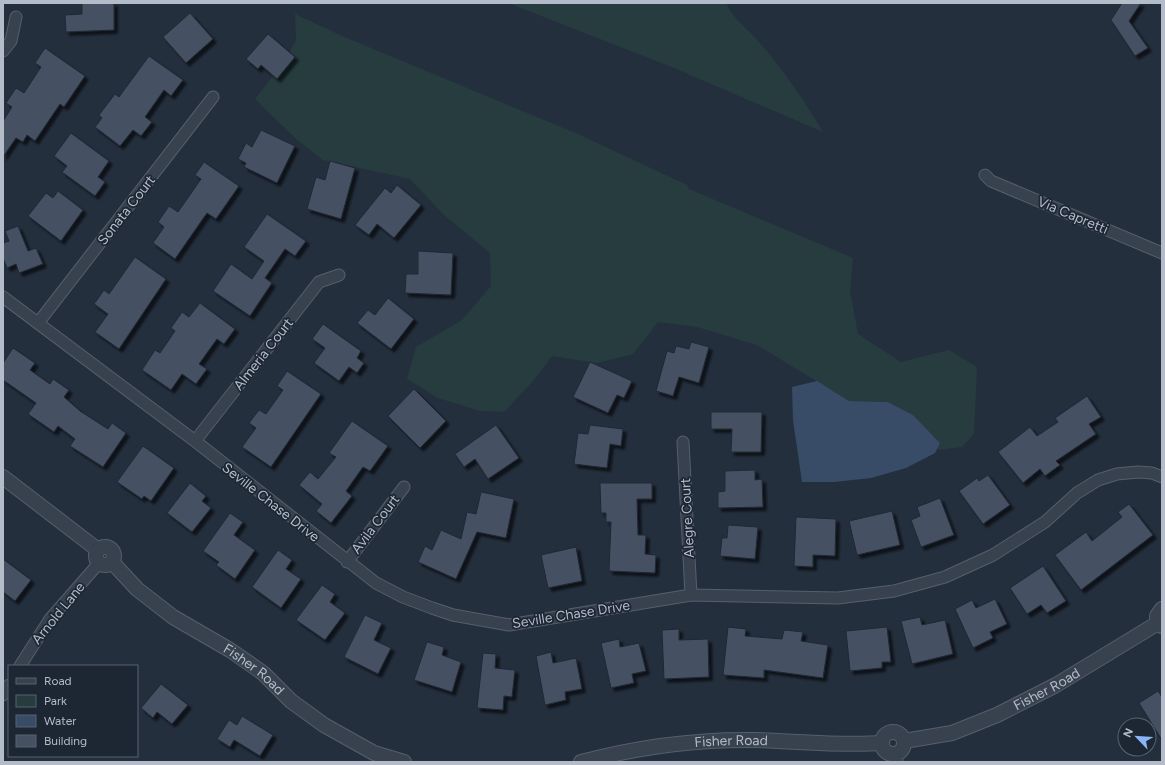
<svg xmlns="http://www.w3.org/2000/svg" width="1165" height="765" viewBox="0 0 1165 765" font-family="Figtree,sans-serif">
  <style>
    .green { fill: #263c3f }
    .water { fill: #394c67 }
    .building { fill: #455162; stroke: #1f2835; filter: url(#shadow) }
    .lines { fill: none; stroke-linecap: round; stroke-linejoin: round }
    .minor-casing { stroke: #565f6c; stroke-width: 13 }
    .tertiary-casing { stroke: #565f6c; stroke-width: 16 }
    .minor { stroke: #38414e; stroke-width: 11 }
    .tertiary { stroke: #38414e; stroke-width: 14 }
    .labels { text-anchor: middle; stroke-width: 3.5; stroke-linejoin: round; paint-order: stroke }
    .street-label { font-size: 14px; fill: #b4bcc9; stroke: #1d2633 }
  </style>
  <defs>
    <filter id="shadow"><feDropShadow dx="3.5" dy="3.5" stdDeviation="1" flood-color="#0009"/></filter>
  </defs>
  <rect width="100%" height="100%" fill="#242f3e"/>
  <path class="green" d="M 508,3 L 726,3 C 734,20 748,29 760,43 C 784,71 804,100 823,132 L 674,68 Z
    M 295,14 L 340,35 L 578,134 L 687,185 L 689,189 L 853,258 L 850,291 L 858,334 L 901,362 L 949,350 L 977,367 L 974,434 L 962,447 L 937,450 L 940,443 L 913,415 L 888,402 L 849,401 L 757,345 L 697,327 L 658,322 L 633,354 L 597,363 L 552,356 L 534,380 L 504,412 L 480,411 L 438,398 L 407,379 L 416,347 L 462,320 L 491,286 L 490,253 L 444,215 L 410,179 L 323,160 L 296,139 L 255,99 L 277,71 L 296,41 Z"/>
  <path class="water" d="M 817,381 L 849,401 L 888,402 L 913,415 L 940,443 L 935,453 L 906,468 L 871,478 L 834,482 L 802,482 L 793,420 L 792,387 Z"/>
  <path class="building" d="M 82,3 L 114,3 L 114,30 L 66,32 L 65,15 L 82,14 Z
    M 1122,3 L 1141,3 L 1129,21 L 1148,48 L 1135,56 L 1111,20 Z
    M 190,13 L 213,39 L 186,63 L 163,37 Z
    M 268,34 L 295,57 L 277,79 L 261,65 L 258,69 L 246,59 Z
    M 45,48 L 85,76 L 64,107 L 60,104 L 35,141 L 27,135 L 23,142 L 16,138 L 3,157 L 3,121 L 12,107 L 6,103 L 16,88 L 24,93 L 41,67 L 35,63 Z
    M 149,56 L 183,80 L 171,96 L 164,90 L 145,117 L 152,122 L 141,136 L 133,130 L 120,146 L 95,127 L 102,118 L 99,115 L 115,94 L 119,97 Z
    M 261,130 L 295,146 L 277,183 L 244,167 L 246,163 L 238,159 L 246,143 L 252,147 Z
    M 71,133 L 109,161 L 98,177 L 105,182 L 95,196 L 62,172 L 67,166 L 54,156 Z
    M 330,161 L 355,168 L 341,219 L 307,209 L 316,177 L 325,180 Z
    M 204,162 L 239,186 L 216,219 L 207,213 L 175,259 L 153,243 L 164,227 L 158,222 L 169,206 L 178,212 L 201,179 L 195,175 Z
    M 397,185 L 421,205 L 394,238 L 377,224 L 369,235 L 355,225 L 385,188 L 391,193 Z
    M 58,191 L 83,210 L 61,241 L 28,216 L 46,193 L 53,198 Z
    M 267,214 L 306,241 L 295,256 L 285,249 L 265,278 L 272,283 L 250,316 L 213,291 L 231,264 L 252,279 L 264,261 L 244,247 Z
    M 18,226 L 28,251 L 36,248 L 43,264 L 19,273 L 16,264 L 7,268 L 3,258 L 3,243 L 9,241 L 5,231 Z
    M 418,251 L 453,253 L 451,295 L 405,293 L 406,274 L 418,274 Z
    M 135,257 L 166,279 L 119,349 L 95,332 L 108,314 L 94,304 L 104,290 L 109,294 Z
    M 388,298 L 414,319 L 391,349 L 357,323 L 368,310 L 375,315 Z
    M 200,303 L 235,329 L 224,344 L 217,339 L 199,364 L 207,369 L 196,384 L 182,374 L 171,390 L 142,370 L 155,350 L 160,353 L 175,331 L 171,328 L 182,312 L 189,317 Z
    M 323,324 L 361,351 L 357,358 L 364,363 L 357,373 L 349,367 L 339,381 L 314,363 L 325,348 L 312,339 Z
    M 691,342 L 709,347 L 699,383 L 679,377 L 673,396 L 656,391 L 667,351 L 674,353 L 676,346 L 689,349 Z
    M 13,348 L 35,363 L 30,370 L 50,384 L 53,379 L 69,390 L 64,397 L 80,411 L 108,429 L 112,423 L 126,433 L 103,467 L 70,446 L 75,439 L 58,426 L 54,432 L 28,414 L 36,403 L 3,380 L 3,363 Z
    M 590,362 L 632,381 L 624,398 L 617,395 L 608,413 L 573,397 Z
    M 287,371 L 321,394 L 271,467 L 242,447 L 256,428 L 249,423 L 259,410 L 266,414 L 283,390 L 277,386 Z
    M 414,389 L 446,421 L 420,448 L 388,416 Z
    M 1087,396 L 1101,417 L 1089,424 L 1096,434 L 1056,461 L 1060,465 L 1045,476 L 1040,469 L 1023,483 L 998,452 L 1030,427 L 1037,436 L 1058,422 L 1055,418 Z
    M 711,412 L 762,412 L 761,452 L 731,452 L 732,429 L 711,429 Z
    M 352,421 L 388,446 L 370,471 L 363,467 L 346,491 L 352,496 L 331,523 L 316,511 L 322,504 L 299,485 L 310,472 L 318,479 L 336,457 L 329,453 Z
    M 496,425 L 519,458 L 488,479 L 475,459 L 464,467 L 455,454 Z
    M 590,425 L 623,429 L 621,446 L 610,444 L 607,468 L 574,464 L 578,433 L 588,434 Z
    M 143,446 L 174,468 L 151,501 L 144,496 L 142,499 L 117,482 Z
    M 755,470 L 755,480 L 762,479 L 763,507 L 718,508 L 718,492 L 725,491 L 725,471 Z
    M 988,475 L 1010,505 L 983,524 L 959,491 L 977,478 L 979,481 Z
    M 190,483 L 206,496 L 202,501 L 211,508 L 192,532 L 167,513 Z
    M 600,483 L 652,483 L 652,499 L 637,499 L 638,535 L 646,535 L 645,554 L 656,555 L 655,573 L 609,571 L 611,522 L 606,522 L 606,513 L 601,513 Z
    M 481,492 L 514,499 L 506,538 L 477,532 L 456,579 L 418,562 L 425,546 L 432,550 L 441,530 L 461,539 L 467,512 L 476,514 Z
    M 940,498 L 954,535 L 921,547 L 911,520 L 920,516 L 917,507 Z
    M 1129,504 L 1153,535 L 1081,590 L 1055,555 L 1086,532 L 1092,541 L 1122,517 L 1118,512 Z
    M 892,511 L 900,545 L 857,555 L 849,521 Z
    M 230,513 L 243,522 L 234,535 L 255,550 L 235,579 L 216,565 L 219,562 L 203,551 Z
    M 796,517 L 836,519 L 835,556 L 813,555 L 813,567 L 794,566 Z
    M 728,525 L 758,527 L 755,559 L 720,556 L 722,538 L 727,538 Z
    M 576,547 L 582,581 L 548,588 L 541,555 Z
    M 278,550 L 292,560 L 286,569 L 301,579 L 281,608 L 252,587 Z
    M 3,559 L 31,580 L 15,601 L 3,592 Z
    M 1043,566 L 1066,601 L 1047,613 L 1041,605 L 1027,614 L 1010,588 Z
    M 322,585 L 335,594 L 330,602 L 345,613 L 325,640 L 296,620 Z
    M 995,599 L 1007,624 L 990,632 L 993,638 L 973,648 L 955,609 L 972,600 L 976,608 Z
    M 365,615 L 382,623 L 374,640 L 391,648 L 378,674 L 344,657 Z
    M 920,617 L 922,625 L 945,620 L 953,654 L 912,664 L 901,621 Z
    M 728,627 L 746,629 L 745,636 L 782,639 L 784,630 L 803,632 L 801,641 L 828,645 L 823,678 L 764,670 L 764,678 L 723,675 Z
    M 887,627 L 891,662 L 882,662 L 882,668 L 850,671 L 846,631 Z
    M 679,629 L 679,640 L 708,639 L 709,677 L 664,679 L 662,630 Z
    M 619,639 L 620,647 L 639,643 L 646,671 L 632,674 L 634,683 L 611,688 L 601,643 Z
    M 427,642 L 444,647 L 442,655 L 461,662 L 452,692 L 414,680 Z
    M 551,652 L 553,663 L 576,658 L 582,689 L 565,692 L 566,700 L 545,705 L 536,656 Z
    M 483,653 L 496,654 L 495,668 L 515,670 L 512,697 L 504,696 L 503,710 L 477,708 Z
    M 161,684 L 188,705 L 172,724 L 157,712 L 153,718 L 141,708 Z
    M 1158,691 L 1162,697 L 1162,740 L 1139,703 Z
    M 242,716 L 273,735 L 260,756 L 234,740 L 230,747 L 217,739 L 229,720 L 237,725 Z"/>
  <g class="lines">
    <g class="minor-casing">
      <path id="minor" d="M 3,51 L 11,41 L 16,17
        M 985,175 L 991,181 L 1162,253
        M 3,297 L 195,441 L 376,583 L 403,597 L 432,608 L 453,615 L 509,625 L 691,595 L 838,598 L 894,591 L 945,577 L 993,555 L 1045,522 L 1077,493 L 1098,480 L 1117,474 L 1138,472 L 1152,473 L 1162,477
        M 38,323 L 213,97
        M 195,441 L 319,282 L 339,275
        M 683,442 L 691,595
        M 347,562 L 404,487
        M 20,666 L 50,619 L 99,563
        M 3,695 L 9,685
        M 896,754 L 897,762"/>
    </g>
    <g class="tertiary-casing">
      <g id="tertiary">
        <path d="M 3,477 L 98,550"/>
        <circle cx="105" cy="556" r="9"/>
        <path id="s1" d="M 112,562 L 137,589 L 173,617 L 230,650 L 263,673 L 291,701 L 324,725 L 374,753 L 404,762"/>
        <path d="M 1162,609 L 1157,616 L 1158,623 L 1162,626"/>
        <circle cx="893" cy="743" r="11"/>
        <path id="s2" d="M 904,741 L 952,733 L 997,715 L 1056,685 L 1158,623"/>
        <path id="s3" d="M 581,762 C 638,747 696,739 755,740 C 798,741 839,746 882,743"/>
      </g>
    </g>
    <use href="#minor" class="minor"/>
    <use href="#tertiary" class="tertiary"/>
  </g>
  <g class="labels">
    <g class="street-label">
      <text transform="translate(126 210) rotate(-52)" y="5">Sonata Court</text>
      <text transform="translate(1073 215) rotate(23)" y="5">Via Capretti</text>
      <text transform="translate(263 354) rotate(-52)" y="5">Almeria Court</text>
      <text transform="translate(271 502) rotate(38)" y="5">Seville Chase Drive</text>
      <text transform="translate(687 518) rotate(-93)" y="5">Alegre Court</text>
      <text transform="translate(375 524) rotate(-53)" y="5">Avila Court</text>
      <text transform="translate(58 613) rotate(-51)" y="5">Arnold Lane</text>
      <text transform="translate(571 614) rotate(-9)" y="5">Seville Chase Drive</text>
      <text dy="5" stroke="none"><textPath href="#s1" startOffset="179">Fisher Road</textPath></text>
      <text dy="5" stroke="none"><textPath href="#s2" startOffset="153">Fisher Road</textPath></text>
      <text dy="5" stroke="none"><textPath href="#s3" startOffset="152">Fisher Road</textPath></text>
    </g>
  </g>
  <rect width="1165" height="765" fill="none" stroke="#b4bcc9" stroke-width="8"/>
  <rect x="8" y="665" width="130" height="92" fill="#1d2633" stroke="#59626f"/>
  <rect x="16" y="678" width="20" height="6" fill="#38414e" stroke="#59626f"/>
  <text x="44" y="685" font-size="12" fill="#b4bcc9">Road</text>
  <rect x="16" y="695" width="20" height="12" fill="#263c3f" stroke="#59626f"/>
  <text x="44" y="705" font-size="12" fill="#b4bcc9">Park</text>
  <rect x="16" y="715" width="20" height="12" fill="#394c67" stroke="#59626f"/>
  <text x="44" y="725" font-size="12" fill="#b4bcc9">Water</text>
  <rect x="16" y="735" width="20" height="12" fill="#455162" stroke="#59626f"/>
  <text x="44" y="745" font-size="12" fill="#b4bcc9">Building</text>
  <g transform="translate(1137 737) rotate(295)"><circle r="19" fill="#1d2633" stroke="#59626f"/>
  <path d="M0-3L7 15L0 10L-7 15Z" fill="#8ab4f8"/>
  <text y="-6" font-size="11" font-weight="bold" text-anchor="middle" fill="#b4bcc9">N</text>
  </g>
</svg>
